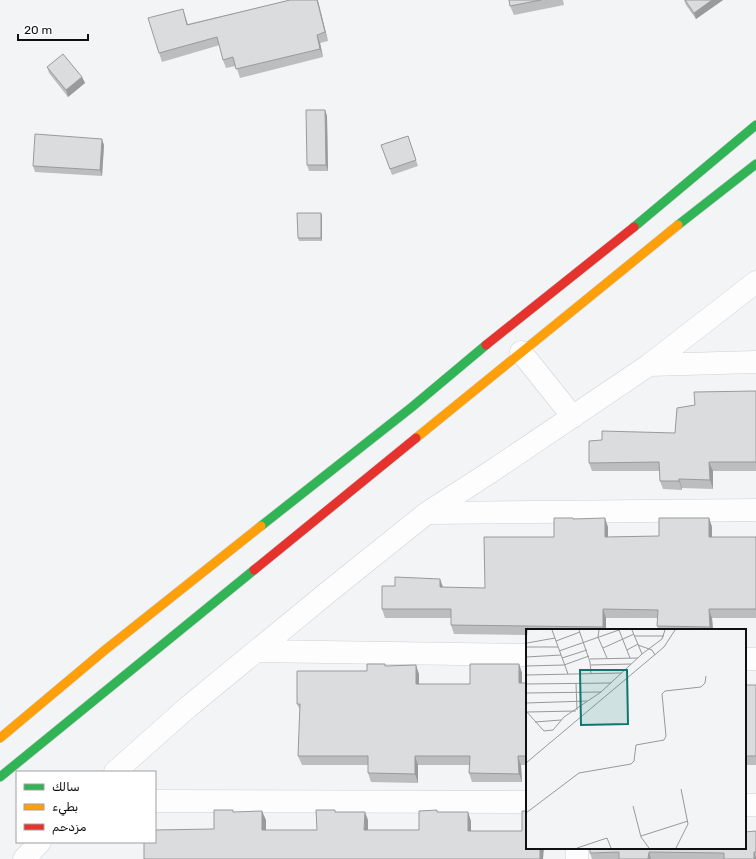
<svg xmlns="http://www.w3.org/2000/svg" width="756" height="859" viewBox="0 0 756 859" font-family="Rubik,Cairo,sans-serif">
  <style>
    .lines { fill: none; stroke-linecap: round; stroke-linejoin: round }
    .street-casing { stroke: #d0d1d3; stroke-width: 23 }
    .fast-casing { stroke: #d0d1d3; stroke-width: 10 }
    .slow-casing { stroke: #d0d1d3; stroke-width: 10 }
    .jam-casing { stroke: #d0d1d3; stroke-width: 10 }
    .street { stroke: #fdfdfe; stroke-width: 22 }
    .fast { stroke: #30b455; stroke-width: 9 }
    .slow { stroke: #ff9f0a; stroke-width: 9 }
    .jam { stroke: #e5322d; stroke-width: 9 }
    .wall { fill: #bcbdbe }
    .shaded-wall { fill: #999a9b }
    .building { fill: #dbdcdd; stroke: #999a9b }
    .inset-road { fill: none; stroke: #97999a; stroke-width: 1 }
    .view { fill: #0f766e; fill-opacity: 0.15; stroke: #0f766e; stroke-width: 2 }
    .inset-edge { fill: none; stroke: #0f1011; stroke-width: 2 }
  </style>
  <rect width="100%" height="100%" fill="#f2f4f6"/>
  <g class="lines">
    <g class="street-casing">
      <path id="street" d="M 521,352 L 573,417
        M 649,365 L 756,362
        M 427,513 L 756,510
        M 257,651 L 527,655
        M 745,659 L 756,659
        M 115,772 L 188,707 L 332,589 L 427,513 L 492,471 L 649,365 L 756,282
        M 155,801 L 527,802
        M 745,805 L 756,805
        M 577,848 L 577,859
        M 24,859 L 40,842"/>
    </g>
    <g class="fast-casing">
      <path id="fast" d="M 678,225 L 756,164
        M 634,227 L 756,125
        M 261,526 L 412,407 L 486,345
        M 0,777 L 254,570"/>
    </g>
    <g class="slow-casing">
      <path id="slow" d="M 416,438 L 678,225
        M 0,738 L 105,650 L 261,526"/>
    </g>
    <g class="jam-casing">
      <path id="jam" d="M 486,345 L 634,227
        M 254,570 L 416,438"/>
    </g>
    <use href="#street" class="street"/>
    <use href="#fast" class="fast"/>
    <use href="#slow" class="slow"/>
    <use href="#jam" class="jam"/>
  </g>
  <path class="wall" d="M 290,0 L 318,0 L 328,41 L 320,43 L 323,57 L 240,78 L 236,66 L 226,68 L 223,60 L 220,45 L 162,62 L 159,53 L 183,9 L 188,24 Z
    M 509,0 L 563,0 L 564,5 L 514,15 L 510,6 Z
    M 684,0 L 723,0 L 696,19 L 686,5 Z
    M 47,67 L 82,77 L 85,83 L 68,97 L 49,73 Z
    M 325,110 L 327,116 L 328,171 L 309,171 L 307,165 Z
    M 408,136 L 418,166 L 392,175 L 381,145 Z
    M 104,145 L 102,176 L 35,172 L 33,166 Z
    M 321,213 L 322,216 L 322,241 L 299,241 L 298,238 Z
    M 756,391 L 756,471 L 713,471 L 713,489 L 682,488 L 682,490 L 663,489 L 660,481 L 660,471 L 592,471 L 589,463 L 675,433 L 695,405 Z
    M 709,518 L 712,527 L 712,537 L 756,537 L 756,618 L 712,618 L 713,630 L 659,630 L 657,626 L 658,618 L 606,618 L 606,630 L 527,630 L 527,635 L 454,634 L 451,625 L 451,618 L 385,618 L 382,609 L 395,586 L 485,588 L 554,537 L 573,519 L 608,527 L 608,537 L 659,536 Z
    M 519,664 L 522,673 L 522,683 L 527,683 L 527,765 L 521,765 L 522,782 L 472,782 L 469,773 L 469,765 L 418,765 L 418,783 L 371,782 L 368,773 L 368,765 L 302,765 L 298,756 L 300,710 L 297,704 L 367,671 L 386,666 L 419,674 L 419,684 L 470,684 Z
    M 745,685 L 756,685 L 756,765 L 745,765 Z
    M 756,831 L 756,859 L 592,859 L 590,853 Z"/>
  <path class="shaded-wall" d="M 317,0 L 318,0 L 318,2 L 328,41 L 325,32 Z
    M 712,0 L 723,0 L 696,19 L 694,13 Z
    M 317,35 L 320,43 L 323,57 L 320,49 Z
    M 82,77 L 85,83 L 68,97 L 66,90 Z
    M 325,110 L 327,116 L 328,171 L 326,165 Z
    M 102,139 L 104,145 L 102,176 L 100,170 Z
    M 321,213 L 322,216 L 322,241 L 321,238 Z
    M 709,462 L 713,471 L 713,489 L 710,480 Z
    M 679,479 L 682,488 L 682,490 L 679,481 Z
    M 605,518 L 608,527 L 608,546 L 605,537 Z
    M 709,518 L 712,527 L 712,546 L 709,537 Z
    M 440,579 L 443,587 L 440,587 Z
    M 603,609 L 606,618 L 606,630 L 605,630 L 603,627 Z
    M 709,609 L 712,618 L 713,630 L 711,630 L 710,627 Z
    M 519,664 L 522,673 L 522,692 L 519,683 Z
    M 416,665 L 419,674 L 419,693 L 416,684 Z
    M 415,756 L 418,765 L 418,783 L 415,774 Z
    M 518,756 L 521,765 L 522,782 L 519,774 Z
    M 262,811 L 266,820 L 266,839 L 262,830 Z
    M 365,812 L 368,820 L 368,839 L 364,830 Z
    M 468,812 L 471,821 L 471,840 L 468,831 Z
    M 540,848 L 544,848 L 543,859 L 540,859 Z
    M 649,852 L 651,859 L 648,859 Z
    M 754,852 L 756,858 L 756,859 L 754,859 Z"/>
  <path class="building" d="M 290,0 L 317,0 L 325,32 L 317,35 L 320,49 L 236,69 L 233,57 L 223,60 L 217,37 L 159,53 L 148,18 L 183,9 L 187,25 Z
    M 509,0 L 541,0 L 510,6 Z
    M 685,0 L 712,0 L 694,13 Z
    M 63,54 L 82,77 L 66,90 L 47,67 Z
    M 306,110 L 325,110 L 326,165 L 307,165 Z
    M 35,134 L 102,139 L 100,170 L 33,166 Z
    M 408,136 L 416,160 L 390,169 L 381,145 Z
    M 297,213 L 321,213 L 321,238 L 298,238 Z
    M 756,391 L 756,462 L 709,462 L 710,480 L 679,479 L 679,481 L 660,481 L 659,462 L 589,463 L 589,441 L 602,440 L 602,431 L 675,433 L 677,408 L 695,405 L 694,392 Z
    M 554,518 L 573,518 L 573,519 L 605,518 L 605,537 L 659,536 L 659,518 L 709,518 L 709,537 L 756,537 L 756,609 L 709,609 L 710,627 L 657,626 L 658,610 L 603,609 L 603,627 L 451,625 L 451,609 L 382,609 L 382,586 L 395,586 L 395,577 L 440,579 L 440,587 L 485,588 L 484,537 L 554,537 Z
    M 367,664 L 385,664 L 385,666 L 416,665 L 416,684 L 470,684 L 470,664 L 519,664 L 519,683 L 527,683 L 527,756 L 518,756 L 519,774 L 469,773 L 470,756 L 415,756 L 415,774 L 368,773 L 368,756 L 298,756 L 300,704 L 297,704 L 297,671 L 367,671 Z
    M 745,685 L 756,685 L 756,756 L 745,756 Z
    M 214,810 L 233,810 L 233,812 L 262,811 L 262,830 L 317,830 L 316,810 L 335,810 L 335,812 L 365,812 L 364,830 L 419,830 L 419,811 L 437,810 L 437,812 L 468,812 L 468,831 L 522,831 L 522,811 L 527,811 L 527,848 L 540,848 L 540,859 L 144,859 L 144,842 L 155,842 L 155,830 L 214,829 Z
    M 756,831 L 756,852 L 754,852 L 754,859 L 724,859 L 724,853 L 649,852 L 648,859 L 619,859 L 619,852 L 590,853 L 590,848 L 745,848 L 745,832 Z"/>
  <g transform="translate(526 629)">
    <rect width="220" height="220" fill="#f2f4f6"/>
    <path class="inset-road" d="M 26,1 L 42,45M 53,1 L 64,33 L 65,45M 73,1 L 72,8 L 81,29M 93,1 L 104,29M 106,1 L 116,25M 108,7 L 138,7M 30,12 L 54,3M 1,14 L 29,9M 0,15 L 1,1M 112,16 L 126,21 L 129,26M 0,18 L 32,18M 77,19 L 108,5M 101,21 L 112,15M 33,22 L 93,1M 0,28 L 35,26M 36,29 L 61,21M 64,30 L 112,29M 65,36 L 105,35M 0,37 L 38,36 L 63,27M 0,46 L 96,44M 50,54 L 51,81M 0,55 L 85,54M 0,64 L 75,63M 0,74 L 61,72M 0,82 L 18,102 L 27,101 L 38,88 L 75,63 L 116,25 L 136,10 L 139,1M 1,83 L 50,82M 9,93 L 35,91M 0,134 L 138,18 L 149,1M 107,177 L 115,208 L 123,219M 0,184 L 53,144 L 105,135 L 108,132 L 110,116 L 138,111 L 140,107 L 136,65 L 139,62 L 175,58 L 179,54 L 180,47M 115,207 L 162,192M 51,219 L 81,209 L 85,219M 150,219 L 162,195 L 155,160"/>
    <path class="view" d="M 54,41 L 101,41 L 102,95 L 55,96 Z"/>
    <rect width="220" height="220" class="inset-edge"/>
  </g>
  <rect x="16" y="771" width="140" height="72" fill="#ffffff" stroke="#9f9fa0"/>
  <rect x="24" y="784" width="20" height="6" fill="#30b455" stroke="#9f9fa0"/>
  <text x="52" y="791" font-size="12" fill="#0f1011">سالك</text>
  <rect x="24" y="804" width="20" height="6" fill="#ff9f0a" stroke="#9f9fa0"/>
  <text x="52" y="811" font-size="12" fill="#0f1011">بطيء</text>
  <rect x="24" y="824" width="20" height="6" fill="#e5322d" stroke="#9f9fa0"/>
  <text x="52" y="831" font-size="12" fill="#0f1011">مزدحم</text>
  <path d="M18 34v6h70v-6" fill="none" stroke="#0f1011" stroke-width="2"/>
  <text x="24" y="34" font-size="12" fill="#0f1011" stroke="#ffffff" stroke-width="3" paint-order="stroke">20 m</text>
</svg>
